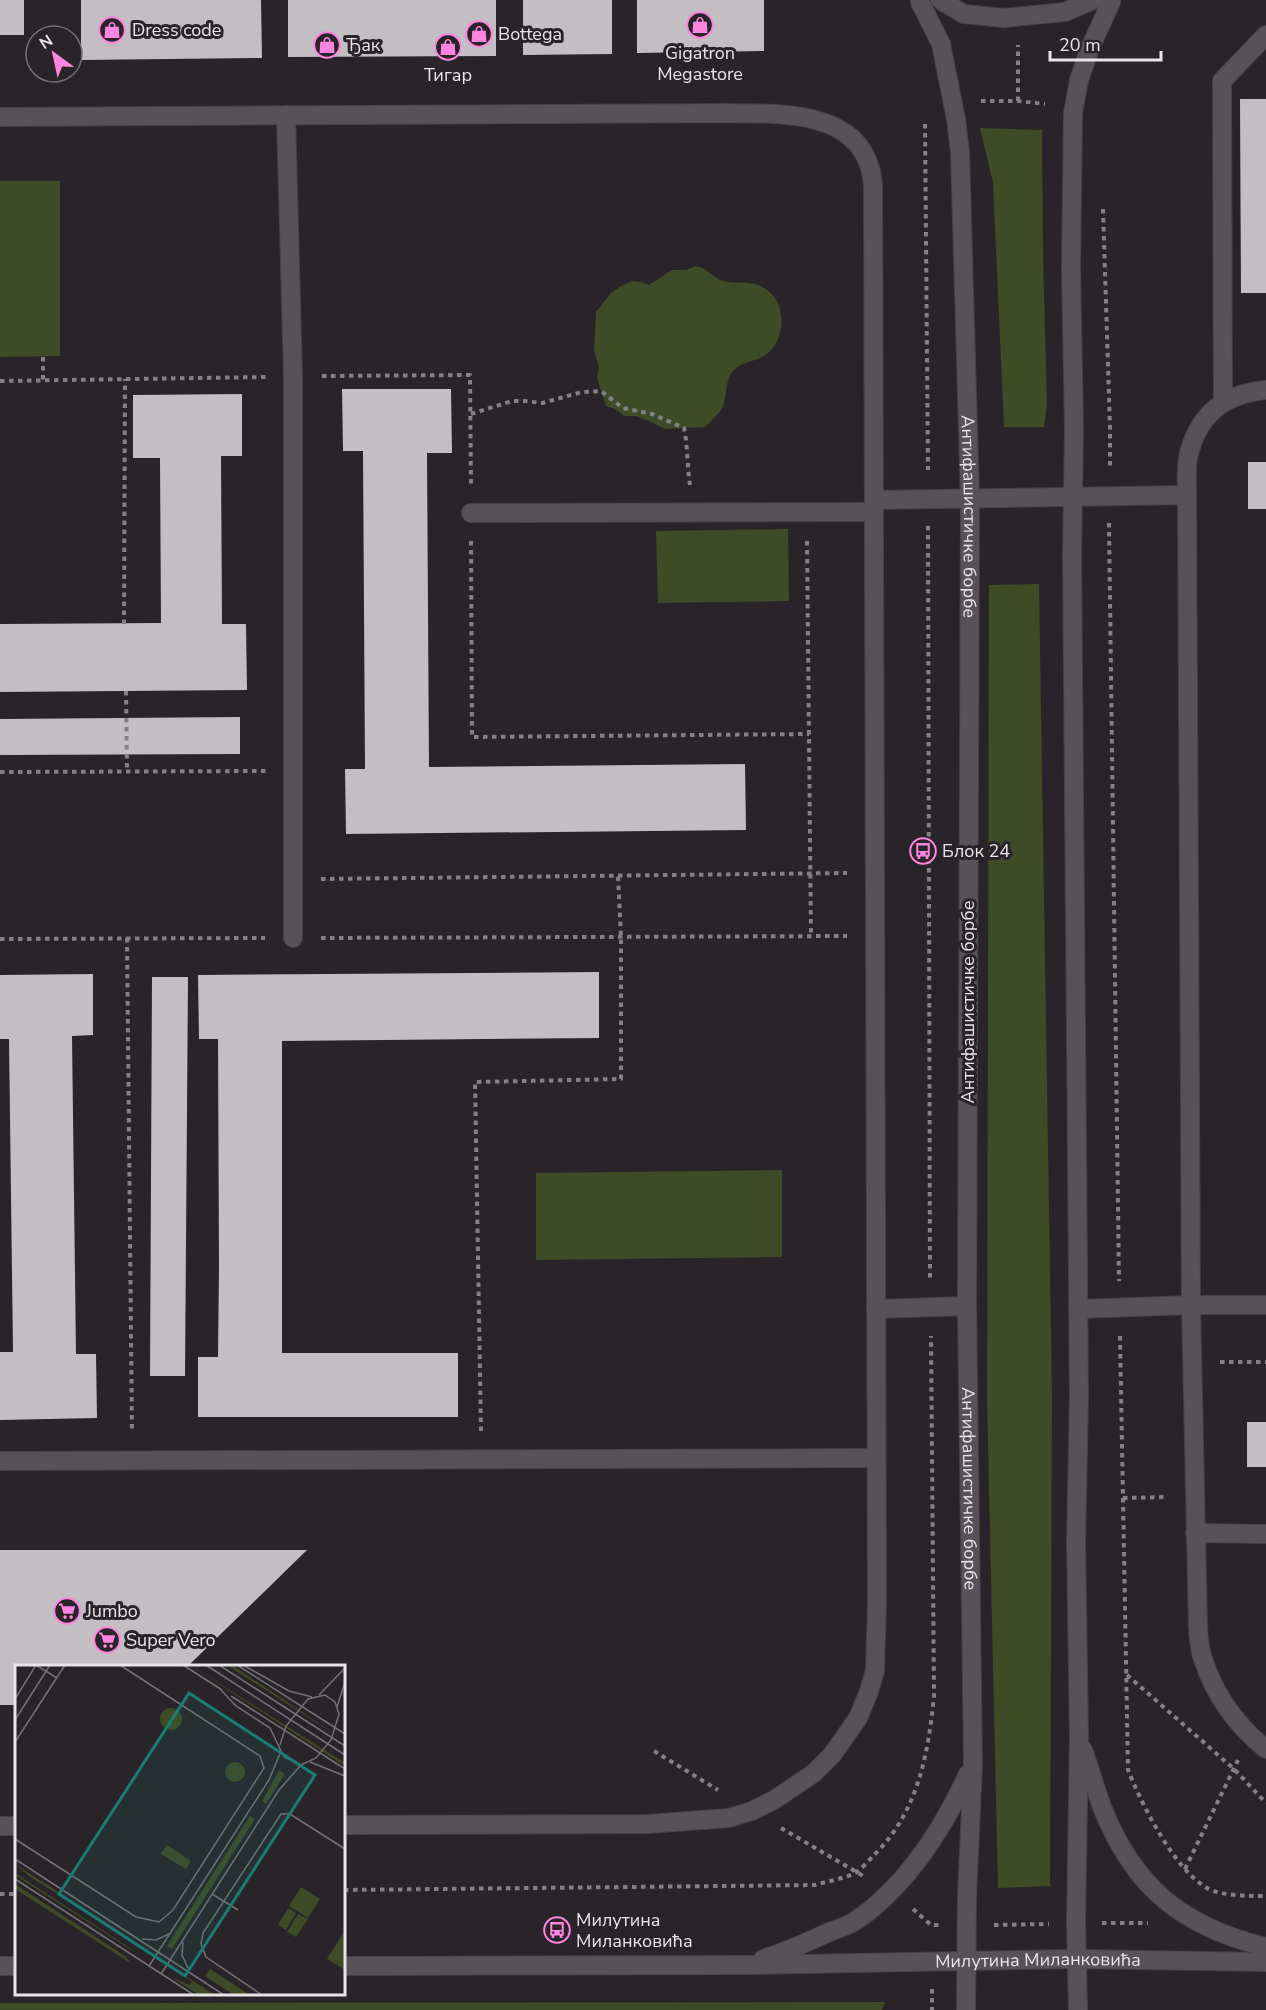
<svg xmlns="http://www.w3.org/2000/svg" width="1266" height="2010" viewBox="0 0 1266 2010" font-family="'Nunito Sans',sans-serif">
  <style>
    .green { fill: #3f4b26 }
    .building { fill: #c2bec4 }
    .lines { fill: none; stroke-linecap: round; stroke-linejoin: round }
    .minor-casing { stroke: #444245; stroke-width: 20 }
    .path { stroke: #848185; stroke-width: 4; stroke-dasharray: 4.5 4.5; stroke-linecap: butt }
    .minor { stroke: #565257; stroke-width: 18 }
    .minor-bridge-casing { stroke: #444245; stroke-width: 20; stroke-linecap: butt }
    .minor-bridge { stroke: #565257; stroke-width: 18 }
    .labels { text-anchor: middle; stroke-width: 6; stroke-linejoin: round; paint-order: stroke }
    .poi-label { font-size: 18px; fill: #e7e5e8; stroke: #282429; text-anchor: start }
    .street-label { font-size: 18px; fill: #e7e5e8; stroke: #282429 }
    .inset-road { fill: none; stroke: #747175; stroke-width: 1.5 }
    .view { fill: #1a7c74; fill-opacity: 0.15; stroke: #1a7c74; stroke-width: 3 }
    .inset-edge { fill: none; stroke: #e7e5e8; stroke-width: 3 }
  </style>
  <rect width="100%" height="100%" fill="#282429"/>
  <path class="green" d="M 980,128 L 1042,130 L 1043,255 L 1047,404 L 1044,427 L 1004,427 L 993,183 Z
    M 0,181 L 60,181 L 60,356 L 0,357 Z
    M 695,266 C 709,268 711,277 723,281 C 733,284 745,281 755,284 C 785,292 789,331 770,351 C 759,363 740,360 731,374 C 725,384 727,396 723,406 C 720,413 711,421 705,427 L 665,429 L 649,421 L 636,416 L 624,416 L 615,409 L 606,406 L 597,378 L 599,367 L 594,351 L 596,312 L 611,293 L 621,286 L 632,281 L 641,282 L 649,285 L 672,270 L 686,270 Z
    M 788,529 L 789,601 L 658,603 L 656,531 Z
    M 1039,584 L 1052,1397 L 1050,1886 L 998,1888 L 987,1400 L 989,585 Z
    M 782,1170 L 782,1257 L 536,1260 L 536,1173 Z
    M 885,2002 L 882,2010 L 0,2010 L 0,2003 Z"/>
  <path class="building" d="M 0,0 L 24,0 L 24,35 L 0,35 Z
    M 81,0 L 261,0 L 262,58 L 81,60 Z
    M 288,0 L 496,0 L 496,56 L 288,57 Z
    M 523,0 L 612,0 L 612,54 L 523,55 Z
    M 637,0 L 764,0 L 764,51 L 637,53 Z
    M 1240,99 L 1266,99 L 1266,293 L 1241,293 Z
    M 342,389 L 451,389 L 452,453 L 427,453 L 429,767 L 745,764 L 746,830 L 346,834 L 345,769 L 365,769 L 363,451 L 343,451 Z
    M 242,394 L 242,456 L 221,456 L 222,624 L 246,624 L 247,690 L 0,692 L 0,624 L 161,623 L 160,458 L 133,458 L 133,395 Z
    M 1248,462 L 1266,462 L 1266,509 L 1248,509 Z
    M 240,717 L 240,754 L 0,755 L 0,719 Z
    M 599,972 L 599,1038 L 282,1041 L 282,1353 L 458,1353 L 458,1417 L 198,1417 L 198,1357 L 218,1357 L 219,1267 L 218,1039 L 199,1039 L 198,975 Z
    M 93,974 L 93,1035 L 72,1036 L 76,1354 L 96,1354 L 97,1418 L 0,1420 L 0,1352 L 13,1352 L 9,1039 L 0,1039 L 0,975 Z
    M 152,977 L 188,977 L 185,1376 L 150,1376 Z
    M 1247,1422 L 1266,1422 L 1266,1467 L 1247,1467 Z
    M 0,1550 L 307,1550 L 188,1666 L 16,1666 L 16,1705 L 0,1705 Z"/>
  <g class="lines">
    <g class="minor-casing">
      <g id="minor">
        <path d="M 1073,113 L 1071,269 L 1074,429 L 1072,554 L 1079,1397 L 1076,1542 L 1079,1737 L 1076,1923 L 1078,2010"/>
        <path d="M 286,115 L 293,377 L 293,938"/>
        <path d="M 0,117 L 725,113 C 773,114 853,108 870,168 C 872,174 872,180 873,186 L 877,1602 L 875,1671 L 868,1694 L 858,1718 L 832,1755 L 814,1773 L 774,1800 L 752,1811 L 729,1818 L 648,1824 L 344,1825"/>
        <path id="s1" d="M 956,119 L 960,152 L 970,498 L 967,1306 L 973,1764 L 967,1895 L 966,2010"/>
        <path d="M 1266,390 C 1224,394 1197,415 1188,458 C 1186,469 1187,483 1187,495 L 1191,1305 L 1198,1627 C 1199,1637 1199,1649 1203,1659 C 1215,1696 1236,1725 1266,1749"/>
        <path d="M 1223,401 L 1222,81 L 1266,35"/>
        <path d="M 874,500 L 1187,495"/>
        <path d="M 471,513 L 873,512"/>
        <path d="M 876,1309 L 967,1306"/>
        <path d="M 1078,1309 L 1191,1305 L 1266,1305"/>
        <path d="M 0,1461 L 876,1458"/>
        <path d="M 1195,1533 L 1266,1534"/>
        <path d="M 1083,1750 C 1090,1769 1095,1788 1102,1807 C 1134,1888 1183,1927 1266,1947"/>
        <path d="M 0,1826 L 16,1826"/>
        <path d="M 763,1959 C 785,1952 806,1943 827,1933 C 837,1929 848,1926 857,1920 C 908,1884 942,1831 968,1774"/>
        <path d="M 0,1966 L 16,1966"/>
        <path id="s2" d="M 344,1966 L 747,1965 L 1076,1959 L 1266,1962"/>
      </g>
    </g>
    <path class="path" d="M 981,101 L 1018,101 L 1045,104
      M 1018,101 L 1018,45
      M 925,124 L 928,470
      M 1103,209 L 1110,428 L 1110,468
      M 43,357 L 43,380
      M 322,376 L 470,375 L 471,485
      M 0,381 L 266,377
      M 471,414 L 512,401 L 524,401 L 542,403 L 582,392 L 601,391 L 623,408 L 652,414 L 684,428 C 688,447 687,466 690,485
      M 1109,523 L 1119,1281
      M 928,526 L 930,1280
      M 471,541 L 472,737 L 809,734
      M 807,541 L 811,936
      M 124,624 L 125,379
      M 126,691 L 127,771
      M 0,772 L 266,771
      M 321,879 L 847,873
      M 127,938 L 132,1433
      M 321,938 L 847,936
      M 0,939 L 265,938
      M 1120,1336 L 1128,1770 C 1142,1805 1174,1869 1207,1888 C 1220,1896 1251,1896 1266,1896
      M 1220,1362 L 1266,1362
      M 481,1431 L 475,1082 L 621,1079 L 621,937 L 618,876
      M 1123,1498 L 1167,1497
      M 1127,1675 L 1234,1769 L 1266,1803
      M 654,1751 L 718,1790
      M 781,1828 L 865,1877
      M 1185,1869 L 1238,1760
      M 344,1890 L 815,1885 C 828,1881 843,1879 855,1873 C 862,1869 869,1860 875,1854 C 918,1811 928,1755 934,1696 L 931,1336
      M 0,1894 L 16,1894
      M 913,1909 L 931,1925 L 939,1925
      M 1102,1923 L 1148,1923
      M 994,1925 L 1049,1924
      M 932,1989 L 932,2010"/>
    <use href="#minor" class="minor"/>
    <g class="minor-bridge-casing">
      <path id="minor-bridge" d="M 919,0 L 941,44 L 956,119
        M 940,0 L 964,14 L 1004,18 L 1065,12 L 1093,0
        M 1073,113 L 1079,80 L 1090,48 L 1112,0"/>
    </g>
    <use href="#minor-bridge" class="minor-bridge"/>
  </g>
  <defs>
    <g id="shop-ring" transform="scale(1.35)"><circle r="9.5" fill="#282429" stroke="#fe85df" stroke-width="1.5"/><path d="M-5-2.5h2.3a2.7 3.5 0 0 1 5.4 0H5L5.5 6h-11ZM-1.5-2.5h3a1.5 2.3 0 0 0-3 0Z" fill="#fe85df"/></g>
    <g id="bus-ring" transform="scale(1.35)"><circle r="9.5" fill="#282429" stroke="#fe85df" stroke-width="1.5"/><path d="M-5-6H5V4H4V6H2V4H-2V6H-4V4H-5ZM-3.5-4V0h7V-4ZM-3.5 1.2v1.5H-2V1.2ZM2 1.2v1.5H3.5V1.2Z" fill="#fe85df"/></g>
    <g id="supermarket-ring" transform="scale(1.35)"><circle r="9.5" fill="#282429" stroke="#fe85df" stroke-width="1.5"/><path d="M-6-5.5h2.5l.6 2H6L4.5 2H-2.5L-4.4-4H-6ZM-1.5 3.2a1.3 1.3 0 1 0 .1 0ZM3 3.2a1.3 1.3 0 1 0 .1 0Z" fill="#fe85df"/></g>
  </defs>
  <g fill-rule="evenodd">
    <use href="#shop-ring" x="700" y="25"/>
    <use href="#shop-ring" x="112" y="30"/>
    <use href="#shop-ring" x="479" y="34"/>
    <use href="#shop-ring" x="327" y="45"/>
    <use href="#shop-ring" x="448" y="47"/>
    <use href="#bus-ring" x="923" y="851"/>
    <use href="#supermarket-ring" x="67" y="1611"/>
    <use href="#supermarket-ring" x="107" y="1640"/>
    <use href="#bus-ring" x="557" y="1930"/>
  </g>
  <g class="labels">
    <g class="poi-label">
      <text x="132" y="36">Dress code</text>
      <text x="498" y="40">Bottega</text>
      <text x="346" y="51">Ђак</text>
      <text x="700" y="59" text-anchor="middle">Gigatron<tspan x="700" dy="21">Megastore</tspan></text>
      <text x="448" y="81" text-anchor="middle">Тигар</text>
      <text x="942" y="857">Блок 24</text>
      <text x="86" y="1617">Jumbo</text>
      <text x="126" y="1646">Super Vero</text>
      <text x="576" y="1926">Милутина<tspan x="576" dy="21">Миланковића</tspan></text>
    </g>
    <g class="street-label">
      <text dy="6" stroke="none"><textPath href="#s1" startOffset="398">Антифашистичке борбе</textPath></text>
      <text transform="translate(968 1002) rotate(-90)" y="6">Антифашистичке борбе</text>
      <text dy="6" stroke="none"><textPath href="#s1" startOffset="1370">Антифашистичке борбе</textPath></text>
      <text dy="6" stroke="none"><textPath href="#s2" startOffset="694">Милутина Миланковића</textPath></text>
    </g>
  </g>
  <g transform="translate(15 1665)">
    <rect width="330" height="330" fill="#282429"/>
    <path d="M 175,0 L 330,98 L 330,101 L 279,68 ZM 212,0 L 217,0 L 330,76 ZM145 54a11 11 0 1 1 22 0a11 11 0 1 1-22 0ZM210 107a10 10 0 1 1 20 0a10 10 0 1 1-20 0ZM 264,105 L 270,109 L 251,139 L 247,136 ZM 235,151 L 240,154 L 157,284 L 152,281 ZM 152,180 L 176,196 L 171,204 L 146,189 ZM 0,199 L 133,285 L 15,212 ZM 0,208 L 112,281 L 121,288 L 0,210 ZM 0,219 L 110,291 L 117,299 L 0,224 ZM 286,222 L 305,234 L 293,253 L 274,241 ZM 273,243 L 281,248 L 271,265 L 263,260 ZM 283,249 L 293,254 L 281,272 L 272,267 ZM 330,265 L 330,305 L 312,294 ZM 156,302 L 200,330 L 184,330 L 156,312 L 174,320 L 177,317 ZM 195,304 L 235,330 L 219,330 L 190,311 Z" fill="#3f4b26"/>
    <path class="inset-road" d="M 168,0 L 207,25M 191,0 L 330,90M 204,0 L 330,81M 222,0 L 330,69M 228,0 L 274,26 L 297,32M 205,24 L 221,41 L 255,63 L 269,92 L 286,100 L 301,93 L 316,75 L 324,49 L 320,37 L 310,30 L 293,34 L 271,61 L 265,80M 304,30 L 330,3M 216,31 L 330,104M 0,34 L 21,0 L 42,13M 322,42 L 330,17M 0,55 L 35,0M 0,77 L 50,0M 295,97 L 330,111M 0,174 L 121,252 L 144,257 L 158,245 L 249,103 L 245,91 L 105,0M 0,194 L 209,330M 0,214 L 179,330M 197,229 L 223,245M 127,274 L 141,275 L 154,269M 168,277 L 167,290 L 173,303M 134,301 L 254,115 L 266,86M 146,309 L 264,125 L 286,100M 247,330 L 191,292 L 186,279 L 188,268 L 266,149 L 275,149 L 330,184"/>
    <path class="view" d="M 174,28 L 300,110 L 170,311 L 44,229 Z"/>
    <rect width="330" height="330" class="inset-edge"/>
  </g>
  <g transform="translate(54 54) rotate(327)"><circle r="28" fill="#282429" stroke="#747175" stroke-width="1.5"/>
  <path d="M0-4.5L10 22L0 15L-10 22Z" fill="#fe85df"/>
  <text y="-9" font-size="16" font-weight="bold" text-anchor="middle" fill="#e7e5e8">N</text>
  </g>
  <path d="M1050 51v9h111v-9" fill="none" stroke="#e7e5e8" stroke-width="3"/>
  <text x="1059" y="51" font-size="18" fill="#e7e5e8" stroke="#282429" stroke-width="4.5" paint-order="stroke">20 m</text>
</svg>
